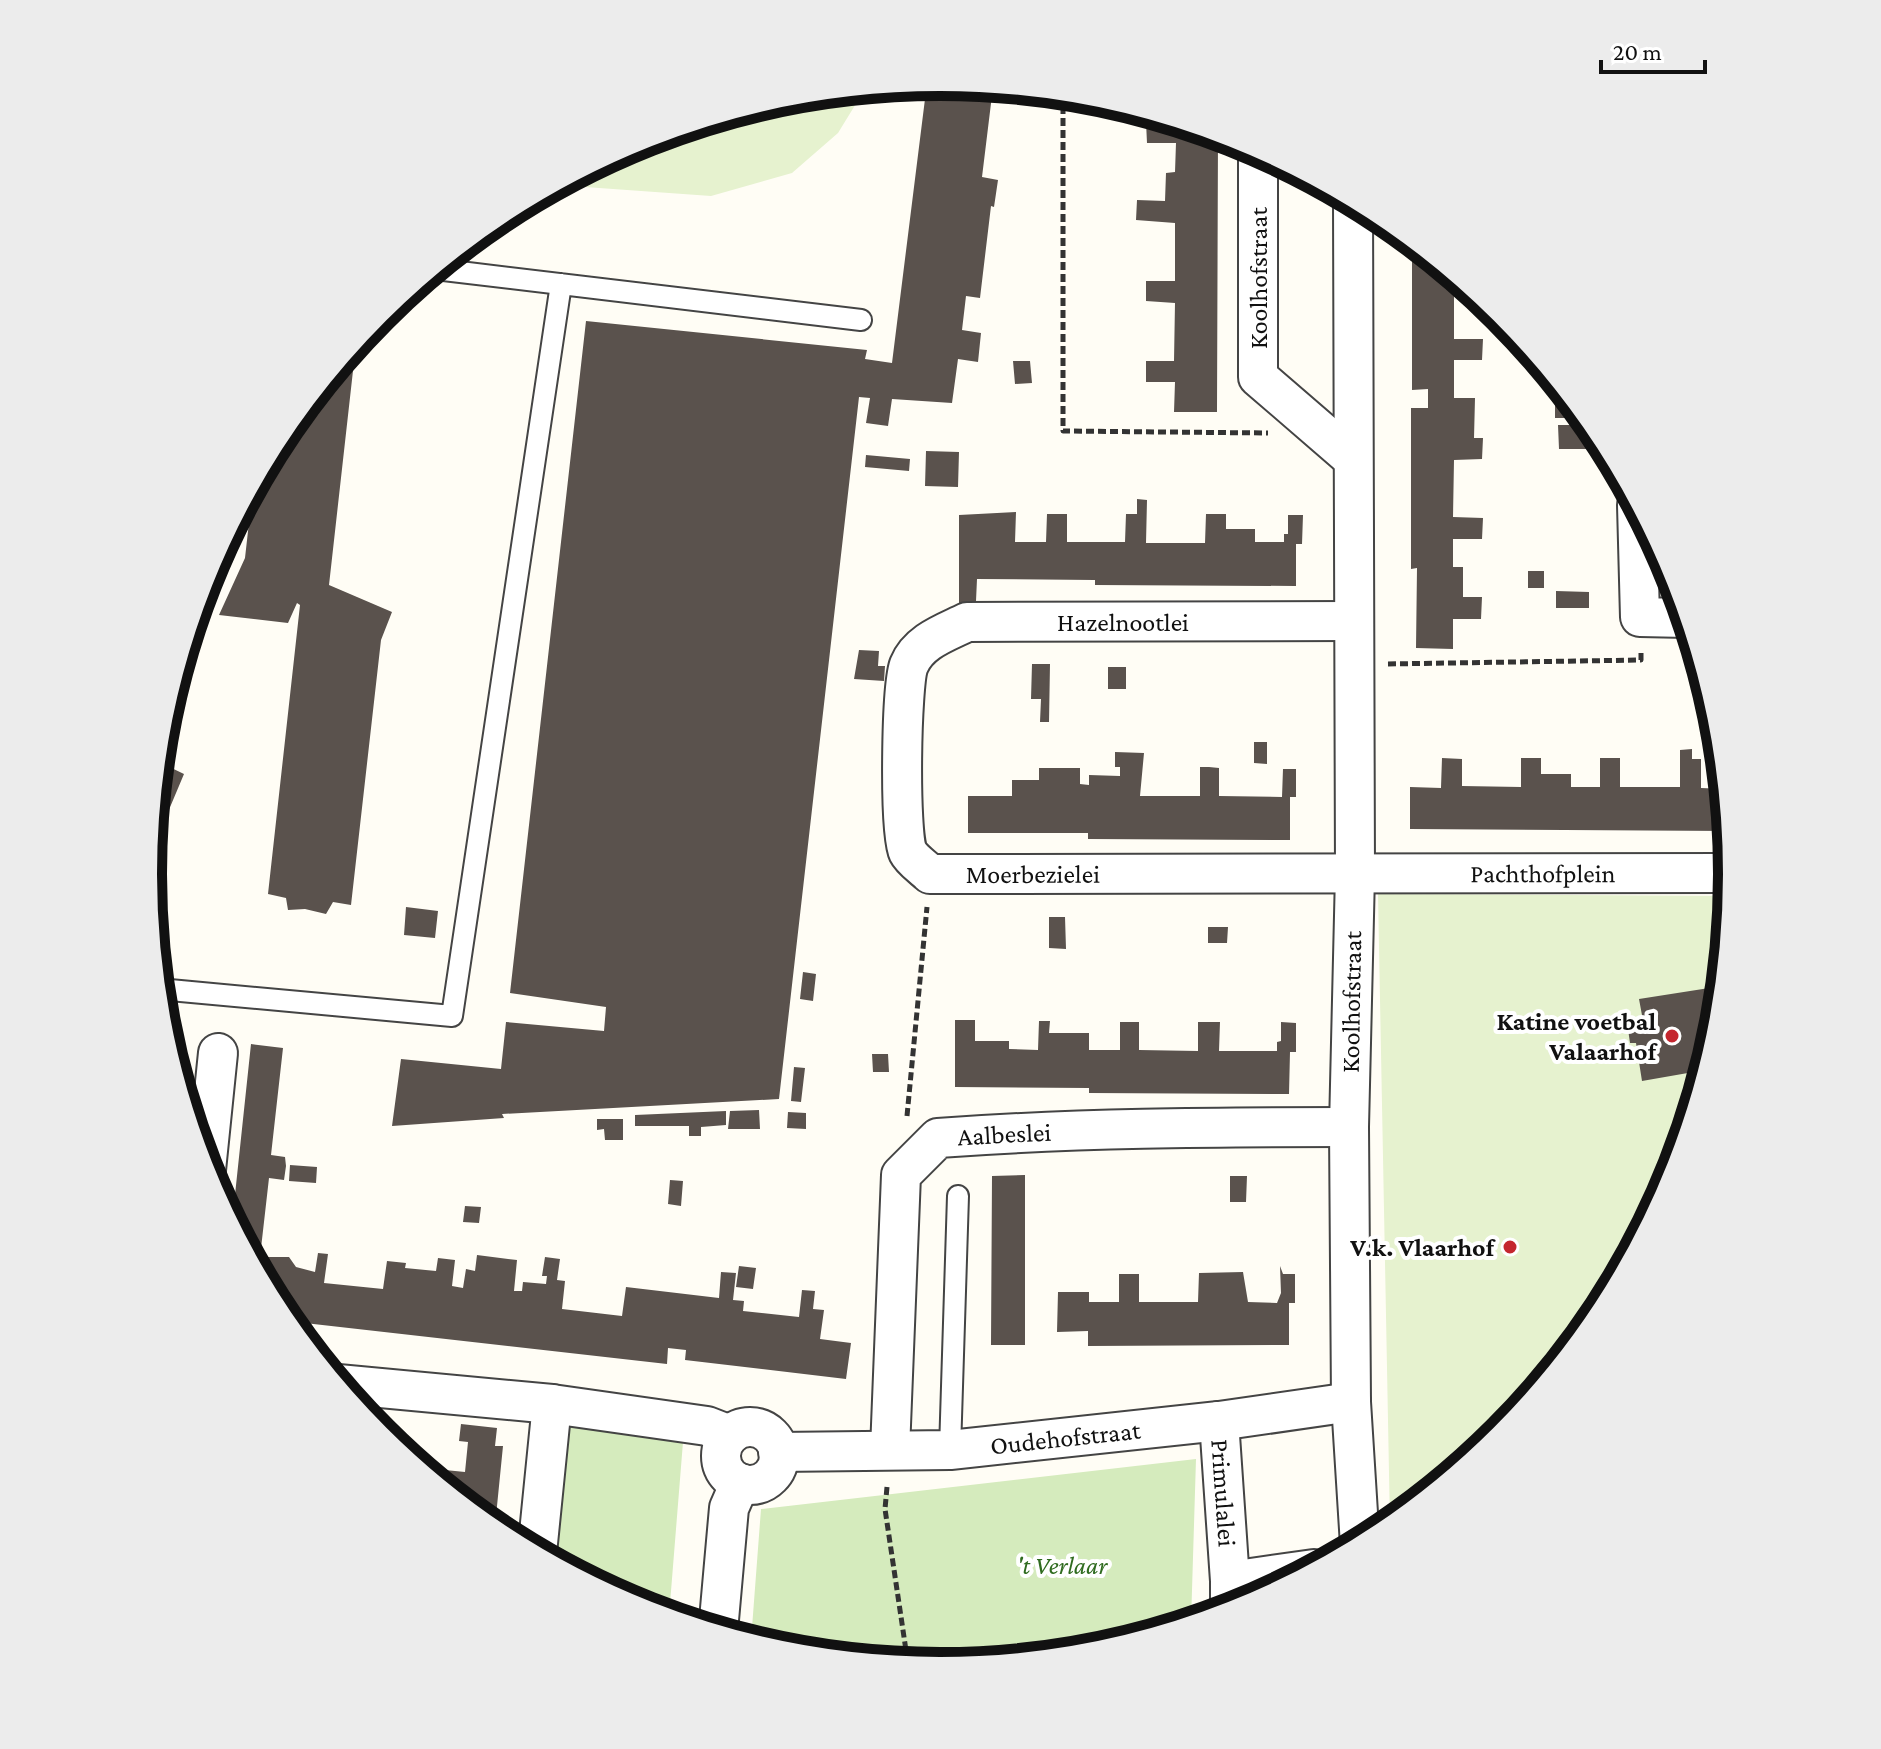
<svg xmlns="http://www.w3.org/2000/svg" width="1881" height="1749" viewBox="0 0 1881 1749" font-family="'Crimson Pro',serif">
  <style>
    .green { fill: #d5ebbd }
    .pitch { fill: #e6f2cf }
    .building { fill: #5a524d }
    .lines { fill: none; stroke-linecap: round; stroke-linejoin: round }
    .service-casing { stroke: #444; stroke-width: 24 }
    .minor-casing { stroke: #444; stroke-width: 42 }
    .path { stroke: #333; stroke-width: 5; stroke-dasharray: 8 4; stroke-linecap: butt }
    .service { stroke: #fff; stroke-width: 20 }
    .minor { stroke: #fff; stroke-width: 38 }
    .poi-dot { fill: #c4262e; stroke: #fff; stroke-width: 3 }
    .labels { text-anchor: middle; stroke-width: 8; stroke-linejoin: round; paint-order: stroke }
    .street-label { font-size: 26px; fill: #111; stroke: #fff }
    .poi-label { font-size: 26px; font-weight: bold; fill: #111; stroke: #fff; text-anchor: end }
    .park-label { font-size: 26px; font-style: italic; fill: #2f6b1f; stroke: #fff }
    .rim { fill: none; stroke: #111; stroke-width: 10 }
  </style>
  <rect width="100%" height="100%" fill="#fffdf5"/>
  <path class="green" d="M 564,1422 L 683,1442 L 669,1616 L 637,1606 L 550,1560 Z
    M 1196,1459 L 1191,1623 L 1095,1652 L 940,1667 L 785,1652 L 751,1641 L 761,1509 Z"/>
  <path class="pitch" d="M 865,89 L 838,133 L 792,173 L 711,196 L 557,185 L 638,142 L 786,97 Z
    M 1378,894 L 1731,896 L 1718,1030 L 1672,1178 L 1599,1315 L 1501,1435 L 1390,1526 Z"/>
  <path class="building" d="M 941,82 L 993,87 L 982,177 L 998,180 L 994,207 L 991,206 L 980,298 L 966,296 L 962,330 L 981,333 L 978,362 L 958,359 L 952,403 L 892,399 L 888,426 L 866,423 L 870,398 L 859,397 L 779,1099 L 502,1114 L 504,1118 L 392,1126 L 401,1059 L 501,1069 L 506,1022 L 604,1031 L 606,1007 L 510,993 L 586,321 L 867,350 L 865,359 L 892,363 L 927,83 Z
    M 1146,122 L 1176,122 L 1218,134 L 1217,412 L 1174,412 L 1175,382 L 1146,382 L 1146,361 L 1174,361 L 1175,303 L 1146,301 L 1146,281 L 1175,281 L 1175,223 L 1136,220 L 1137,200 L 1165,201 L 1166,173 L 1175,172 L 1176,143 L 1147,143 Z
    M 1412,241 L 1460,280 L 1454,280 L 1454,339 L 1483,339 L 1482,360 L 1454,360 L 1454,398 L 1475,398 L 1474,438 L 1483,438 L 1482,459 L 1454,460 L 1453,517 L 1483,518 L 1482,539 L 1453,539 L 1453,567 L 1463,567 L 1463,597 L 1482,597 L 1481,619 L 1453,619 L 1453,649 L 1416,648 L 1417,568 L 1411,569 L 1411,408 L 1428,408 L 1428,389 L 1412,390 Z
    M 356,344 L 329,585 L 392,612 L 381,640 L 351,905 L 333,902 L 326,914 L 305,909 L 288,910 L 286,898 L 268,894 L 300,605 L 297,603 L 288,623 L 219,615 L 245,558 L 253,487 L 282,434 Z
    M 1013,361 L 1030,361 L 1032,383 L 1015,384 Z
    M 1555,401 L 1573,402 L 1573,418 L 1555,418 Z
    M 1558,425 L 1589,425 L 1589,449 L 1559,449 Z
    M 926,451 L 959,452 L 958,487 L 925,486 Z
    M 866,455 L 910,459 L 909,471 L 865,467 Z
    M 1137,499 L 1147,500 L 1146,543 L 1205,543 L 1206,514 L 1226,514 L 1226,529 L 1255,529 L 1255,542 L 1284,542 L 1284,534 L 1288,534 L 1288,515 L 1303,515 L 1302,544 L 1296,544 L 1296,586 L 1095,585 L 1095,580 L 977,579 L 976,601 L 959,609 L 959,515 L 1016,512 L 1015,542 L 1046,542 L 1047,514 L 1067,514 L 1067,542 L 1125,542 L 1126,514 L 1137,514 Z
    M 1528,571 L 1544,571 L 1544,588 L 1528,588 Z
    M 1556,591 L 1589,592 L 1589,608 L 1556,608 Z
    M 859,650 L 879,651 L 878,666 L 885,666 L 884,681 L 854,679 Z
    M 1032,664 L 1050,664 L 1049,722 L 1040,722 L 1041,699 L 1031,699 Z
    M 1108,667 L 1126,667 L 1126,689 L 1108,689 Z
    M 1254,742 L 1267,742 L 1267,764 L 1254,763 Z
    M 1692,749 L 1692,759 L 1701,759 L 1701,788 L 1725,789 L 1729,831 L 1410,829 L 1410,787 L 1441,788 L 1442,758 L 1462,759 L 1462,786 L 1521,787 L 1521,758 L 1541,758 L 1541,774 L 1571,774 L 1571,787 L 1600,787 L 1600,758 L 1620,758 L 1620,787 L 1680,787 L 1680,750 Z
    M 1115,752 L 1144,753 L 1140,796 L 1200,796 L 1200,767 L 1209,767 L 1219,768 L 1219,796 L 1282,797 L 1283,769 L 1296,769 L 1296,797 L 1290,797 L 1290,840 L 1088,839 L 1088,833 L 968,833 L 968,796 L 1012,796 L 1012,780 L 1039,780 L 1039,768 L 1080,768 L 1080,784 L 1089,785 L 1089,775 L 1120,776 L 1120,767 L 1115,767 Z
    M 159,762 L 184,774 L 168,812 L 162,810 L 153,832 Z
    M 406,907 L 438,911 L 435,938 L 404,935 Z
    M 1049,917 L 1065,917 L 1066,949 L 1049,948 Z
    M 1208,927 L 1228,927 L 1227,943 L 1208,943 Z
    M 803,972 L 816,974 L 813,1001 L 800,999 Z
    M 1722,986 L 1718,1030 L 1705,1070 L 1642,1081 L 1636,1043 L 1630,1043 L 1628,1029 L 1644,1026 L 1639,999 Z
    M 955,1020 L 975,1020 L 975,1041 L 1009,1041 L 1009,1049 L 1038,1050 L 1039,1021 L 1050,1021 L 1049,1033 L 1089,1033 L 1089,1050 L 1120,1050 L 1120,1022 L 1139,1022 L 1139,1050 L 1198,1051 L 1198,1022 L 1220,1022 L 1219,1051 L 1277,1051 L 1277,1042 L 1281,1041 L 1281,1022 L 1296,1023 L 1296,1052 L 1290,1052 L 1289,1094 L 1089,1093 L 1089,1088 L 955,1087 Z
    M 251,1044 L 283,1048 L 271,1155 L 285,1157 L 286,1166 L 284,1180 L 269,1178 L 260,1257 L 289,1257 L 296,1267 L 315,1272 L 318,1253 L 328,1254 L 324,1283 L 383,1289 L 387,1261 L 406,1263 L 405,1268 L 436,1271 L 438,1258 L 455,1260 L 452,1286 L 463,1288 L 466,1269 L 475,1271 L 477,1255 L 517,1260 L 514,1291 L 522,1291 L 523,1282 L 546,1284 L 547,1276 L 542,1276 L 545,1257 L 560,1259 L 557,1280 L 565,1281 L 562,1309 L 622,1316 L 626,1287 L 719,1298 L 721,1272 L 736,1273 L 733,1300 L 744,1301 L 743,1311 L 799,1317 L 802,1290 L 815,1291 L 813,1309 L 824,1310 L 820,1339 L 851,1343 L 846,1379 L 685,1360 L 686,1350 L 668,1348 L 667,1364 L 287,1321 L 232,1223 Z
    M 872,1054 L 888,1054 L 889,1072 L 873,1072 Z
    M 794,1067 L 805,1068 L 801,1102 L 791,1101 Z
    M 759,1110 L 760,1129 L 728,1129 L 730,1111 Z
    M 726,1111 L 726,1125 L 701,1127 L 701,1136 L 689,1136 L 689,1126 L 635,1126 L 635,1115 Z
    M 788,1112 L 806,1113 L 806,1129 L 787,1128 Z
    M 597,1119 L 623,1119 L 623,1140 L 605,1140 L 604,1129 L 597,1130 Z
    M 290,1165 L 317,1167 L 316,1183 L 289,1181 Z
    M 1025,1175 L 1025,1345 L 991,1345 L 992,1176 Z
    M 1230,1176 L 1247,1176 L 1246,1202 L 1230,1202 Z
    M 670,1180 L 683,1181 L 681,1206 L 668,1204 Z
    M 465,1206 L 481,1207 L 479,1223 L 463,1222 Z
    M 739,1266 L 756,1268 L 753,1289 L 736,1287 Z
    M 1280,1266 L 1283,1274 L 1295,1274 L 1295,1303 L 1289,1303 L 1289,1345 L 1088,1346 L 1088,1331 L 1057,1332 L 1058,1292 L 1089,1292 L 1089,1302 L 1119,1302 L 1119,1274 L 1139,1274 L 1139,1302 L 1198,1302 L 1199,1273 L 1243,1272 L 1248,1302 L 1277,1303 L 1281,1293 Z
    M 461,1424 L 497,1428 L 495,1446 L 503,1446 L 495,1526 L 500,1527 L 499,1533 L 461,1502 L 462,1493 L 450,1492 L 434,1479 L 435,1469 L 465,1472 L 468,1442 L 459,1441 Z"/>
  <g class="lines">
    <g class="service-casing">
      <path id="service" d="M 435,269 L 861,320
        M 159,989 L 452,1016 L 561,284
        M 950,1450 L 958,1196"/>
    </g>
    <g class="minor-casing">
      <g id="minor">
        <path d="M 1258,150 L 1258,377 L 1353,459"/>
        <path d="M 1353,201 L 1355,874 L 1349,1127 L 1351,1402 L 1360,1545"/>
        <path d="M 1637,505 L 1640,617 L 1687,618"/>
        <path id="s1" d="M 1353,621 L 967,622 C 945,633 919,641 909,665 C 901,684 899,834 908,852 C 912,860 923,867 930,874 L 1733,873"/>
        <path d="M 206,1170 L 218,1053"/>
        <path d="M 338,1384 L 552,1404 L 707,1426 L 730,1435"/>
        <path id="s2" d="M 1219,1421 L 1230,1581 L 1230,1611"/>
        <circle cx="750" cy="1456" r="29"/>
        <path id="s3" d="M 890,1450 L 901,1175 L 938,1138 C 1075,1128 1211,1127 1349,1127"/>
        <path id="s4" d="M 778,1452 L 950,1450 L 1219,1421 L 1351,1402"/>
        <path d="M 537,1553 L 552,1404"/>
        <path d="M 1230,1581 L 1314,1569"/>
        <path d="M 718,1631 L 729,1508 L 740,1483"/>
      </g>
    </g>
    <path class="path" d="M 1063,94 L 1063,431 L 1268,433
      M 1388,664 L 1641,660 L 1641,651
      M 907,1116 L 927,907
      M 887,1487 L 885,1509 L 908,1664"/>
    <use href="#service" class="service"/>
    <use href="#minor" class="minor"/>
  </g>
  <g class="poi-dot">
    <circle cx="1672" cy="1036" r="8"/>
    <circle cx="1510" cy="1247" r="8"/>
  </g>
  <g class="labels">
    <g class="street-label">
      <text transform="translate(1258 278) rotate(-90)" y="9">Koolhofstraat</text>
      <text x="1123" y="631">Hazelnootlei</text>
      <text dy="9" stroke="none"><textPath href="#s1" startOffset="1292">Pachthofplein</textPath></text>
      <text dy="9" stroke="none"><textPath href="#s1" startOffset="782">Moerbezielei</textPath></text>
      <text transform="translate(1351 1002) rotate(-89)" y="9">Koolhofstraat</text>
      <text dy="9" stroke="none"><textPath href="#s3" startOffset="394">Aalbeslei</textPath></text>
      <text dy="9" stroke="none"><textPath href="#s4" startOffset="288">Oudehofstraat</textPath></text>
      <text dy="9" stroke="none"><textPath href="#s2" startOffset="72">Primulalei</textPath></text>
    </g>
    <g class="poi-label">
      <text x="1656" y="1030">Katine voetbal<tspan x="1656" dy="30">Valaarhof</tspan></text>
      <text x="1494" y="1256">V.k. Vlaarhof</text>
    </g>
    <g class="park-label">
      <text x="1062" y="1574">'t Verlaar</text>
    </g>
  </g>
  <path d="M0 0H1881V1749H0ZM162 874a778 778 0 1 1 1556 0a778 778 0 1 1-1556 0Z" fill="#ececec" fill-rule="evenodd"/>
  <path class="rim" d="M162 874a778 778 0 1 1 1556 0a778 778 0 1 1-1556 0Z"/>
  <path d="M1601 60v12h104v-12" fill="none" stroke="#111111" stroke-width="4"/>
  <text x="1613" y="60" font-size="24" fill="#111111" stroke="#ffffff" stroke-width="6" paint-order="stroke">20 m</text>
</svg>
